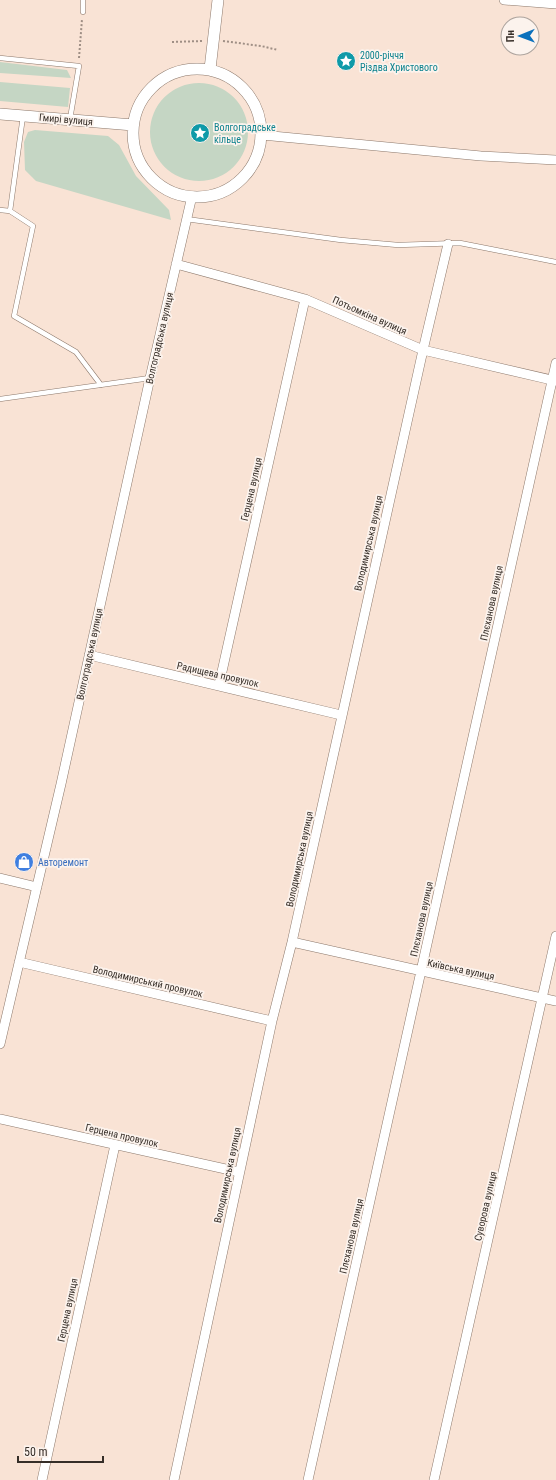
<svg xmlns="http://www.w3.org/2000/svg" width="556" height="1480" viewBox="0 0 556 1480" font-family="'Roboto Condensed',sans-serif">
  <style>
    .green { fill: #c5d6c4 }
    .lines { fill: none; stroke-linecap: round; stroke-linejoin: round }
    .service-casing { stroke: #8c786b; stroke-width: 5.5 }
    .minor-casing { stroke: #8c786b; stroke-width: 10 }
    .tertiary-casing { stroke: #8c786b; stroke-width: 12 }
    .path { stroke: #9f8f85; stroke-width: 2; stroke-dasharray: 2 2; stroke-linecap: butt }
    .service { stroke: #fff; stroke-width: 4.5 }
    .minor { stroke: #fff; stroke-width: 9 }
    .tertiary { stroke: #fff; stroke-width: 11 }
    .labels { text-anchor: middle; stroke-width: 3.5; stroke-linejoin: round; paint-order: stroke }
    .culture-label { font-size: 10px; fill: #0d838f; stroke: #fcf3ed; text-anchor: start }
    .street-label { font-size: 10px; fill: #362e28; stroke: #fcf3ed }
    .shop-label { font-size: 10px; fill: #366cbe; stroke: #fcf3ed; text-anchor: start }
  </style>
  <rect width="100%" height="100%" fill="#f9e3d5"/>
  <path class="green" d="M 0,62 L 67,70 L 71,78 L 0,73 Z
    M 0,82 L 70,88 L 68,107 L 0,101 Z
    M150 132a49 49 0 1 1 98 0a49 49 0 1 1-98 0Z
    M 35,130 L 108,136 L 119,145 L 136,176 L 169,210 L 171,220 L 36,181 L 25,170 L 24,142 L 28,132 Z"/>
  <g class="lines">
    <g class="service-casing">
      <path id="service" d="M 83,12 L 83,0
        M 0,58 L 79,66 L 70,119
        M 0,210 L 10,211 L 23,116
        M 10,211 L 33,226 L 14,316 L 76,352 L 101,385
        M 186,219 L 341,240 L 398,245 L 460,243 L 556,262
        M 0,399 L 150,378"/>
    </g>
    <g class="minor-casing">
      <path id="minor" d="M 504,0 L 556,4
        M 262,135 L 481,156 L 556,160
        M 176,264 L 305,299 L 423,350 L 556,381
        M 89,655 L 341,715
        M 219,685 L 305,299
        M 0,878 L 37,887
        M 292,942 L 556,1001
        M 19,962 L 272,1021
        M 0,1044 L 61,784 L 150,378 L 192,196
        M 0,1119 L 239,1172
        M 42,1480 L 115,1145
        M 174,1480 L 272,1021 L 292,942 L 423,350 L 448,244
        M 308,1480 L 556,363
        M 434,1480 L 556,936"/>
    </g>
    <g class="tertiary-casing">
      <path id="tertiary" d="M133 133a64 64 0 1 1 128 0a64 64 0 1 1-128 0Z
        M 210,69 L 218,0
        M 0,114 L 133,125"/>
    </g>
    <path class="path" d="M 223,41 L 261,46 L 278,50
      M 172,42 L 202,41
      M 79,58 L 82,19"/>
    <use href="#service" class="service"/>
    <use href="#minor" class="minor"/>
    <use href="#tertiary" class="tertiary"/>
  </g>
  <defs>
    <g id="sight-disc" transform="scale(1)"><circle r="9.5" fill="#0f9aa8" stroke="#fcf3ed"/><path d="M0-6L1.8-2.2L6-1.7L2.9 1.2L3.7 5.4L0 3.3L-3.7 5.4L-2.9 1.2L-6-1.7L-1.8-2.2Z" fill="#fff"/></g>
    <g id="shop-disc" transform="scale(1)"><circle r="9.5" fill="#3f7fe0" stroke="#fcf3ed"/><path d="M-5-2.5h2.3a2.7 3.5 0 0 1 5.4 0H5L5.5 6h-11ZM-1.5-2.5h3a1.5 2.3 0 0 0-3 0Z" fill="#fff"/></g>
  </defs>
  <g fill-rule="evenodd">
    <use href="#sight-disc" x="346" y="61"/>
    <use href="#sight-disc" x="200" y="133"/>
    <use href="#shop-disc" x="24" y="862"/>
  </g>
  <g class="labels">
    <g class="culture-label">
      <text x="360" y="59">2000-річчя<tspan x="360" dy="12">Різдва Христового</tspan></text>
      <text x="214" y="131">Волгоградське<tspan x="214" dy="12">кільце</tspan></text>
    </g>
    <g class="street-label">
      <text transform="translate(66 119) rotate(5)" y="4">Гмирі вулиця</text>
      <text transform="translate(370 315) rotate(24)" y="4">Потьомкіна вулиця</text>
      <text transform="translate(159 338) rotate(-77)" y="4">Волгоградська вулиця</text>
      <text transform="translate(251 489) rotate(-77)" y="4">Герцена вулиця</text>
      <text transform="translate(368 543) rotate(-77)" y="4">Володимирська вулиця</text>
      <text transform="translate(491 603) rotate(-78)" y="4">Плєханова вулиця</text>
      <text transform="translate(89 654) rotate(-78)" y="4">Волгоградська вулиця</text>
      <text transform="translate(218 674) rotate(13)" y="4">Радищева провулок</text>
      <text transform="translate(299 859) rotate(-78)" y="4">Володимирська вулиця</text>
      <text transform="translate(421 919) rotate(-78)" y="4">Плєханова вулиця</text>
      <text transform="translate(461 969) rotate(12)" y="4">Київська вулиця</text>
      <text transform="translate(148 981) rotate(13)" y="4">Володимирський провулок</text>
      <text transform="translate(122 1135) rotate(13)" y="4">Герцена провулок</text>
      <text transform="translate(227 1175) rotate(-78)" y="4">Володимирська вулиця</text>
      <text transform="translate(485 1206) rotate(-77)" y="4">Суворова вулиця</text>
      <text transform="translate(351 1236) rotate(-77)" y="4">Плєханова вулиця</text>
      <text transform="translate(67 1310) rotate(-78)" y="4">Герцена вулиця</text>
    </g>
    <g class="shop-label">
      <text x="38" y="866">Авторемонт</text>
    </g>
  </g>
  <g transform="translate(520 36) rotate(269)"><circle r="19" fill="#fcf3ed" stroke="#ada49e"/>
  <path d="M0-3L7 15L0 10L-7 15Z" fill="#0b70bc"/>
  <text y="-6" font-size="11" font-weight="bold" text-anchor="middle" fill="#362e28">Пн</text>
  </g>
  <path d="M18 1456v6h85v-6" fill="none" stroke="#362e28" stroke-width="2"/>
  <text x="24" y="1456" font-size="12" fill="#362e28" stroke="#fcf3ed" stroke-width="3" paint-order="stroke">50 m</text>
</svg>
